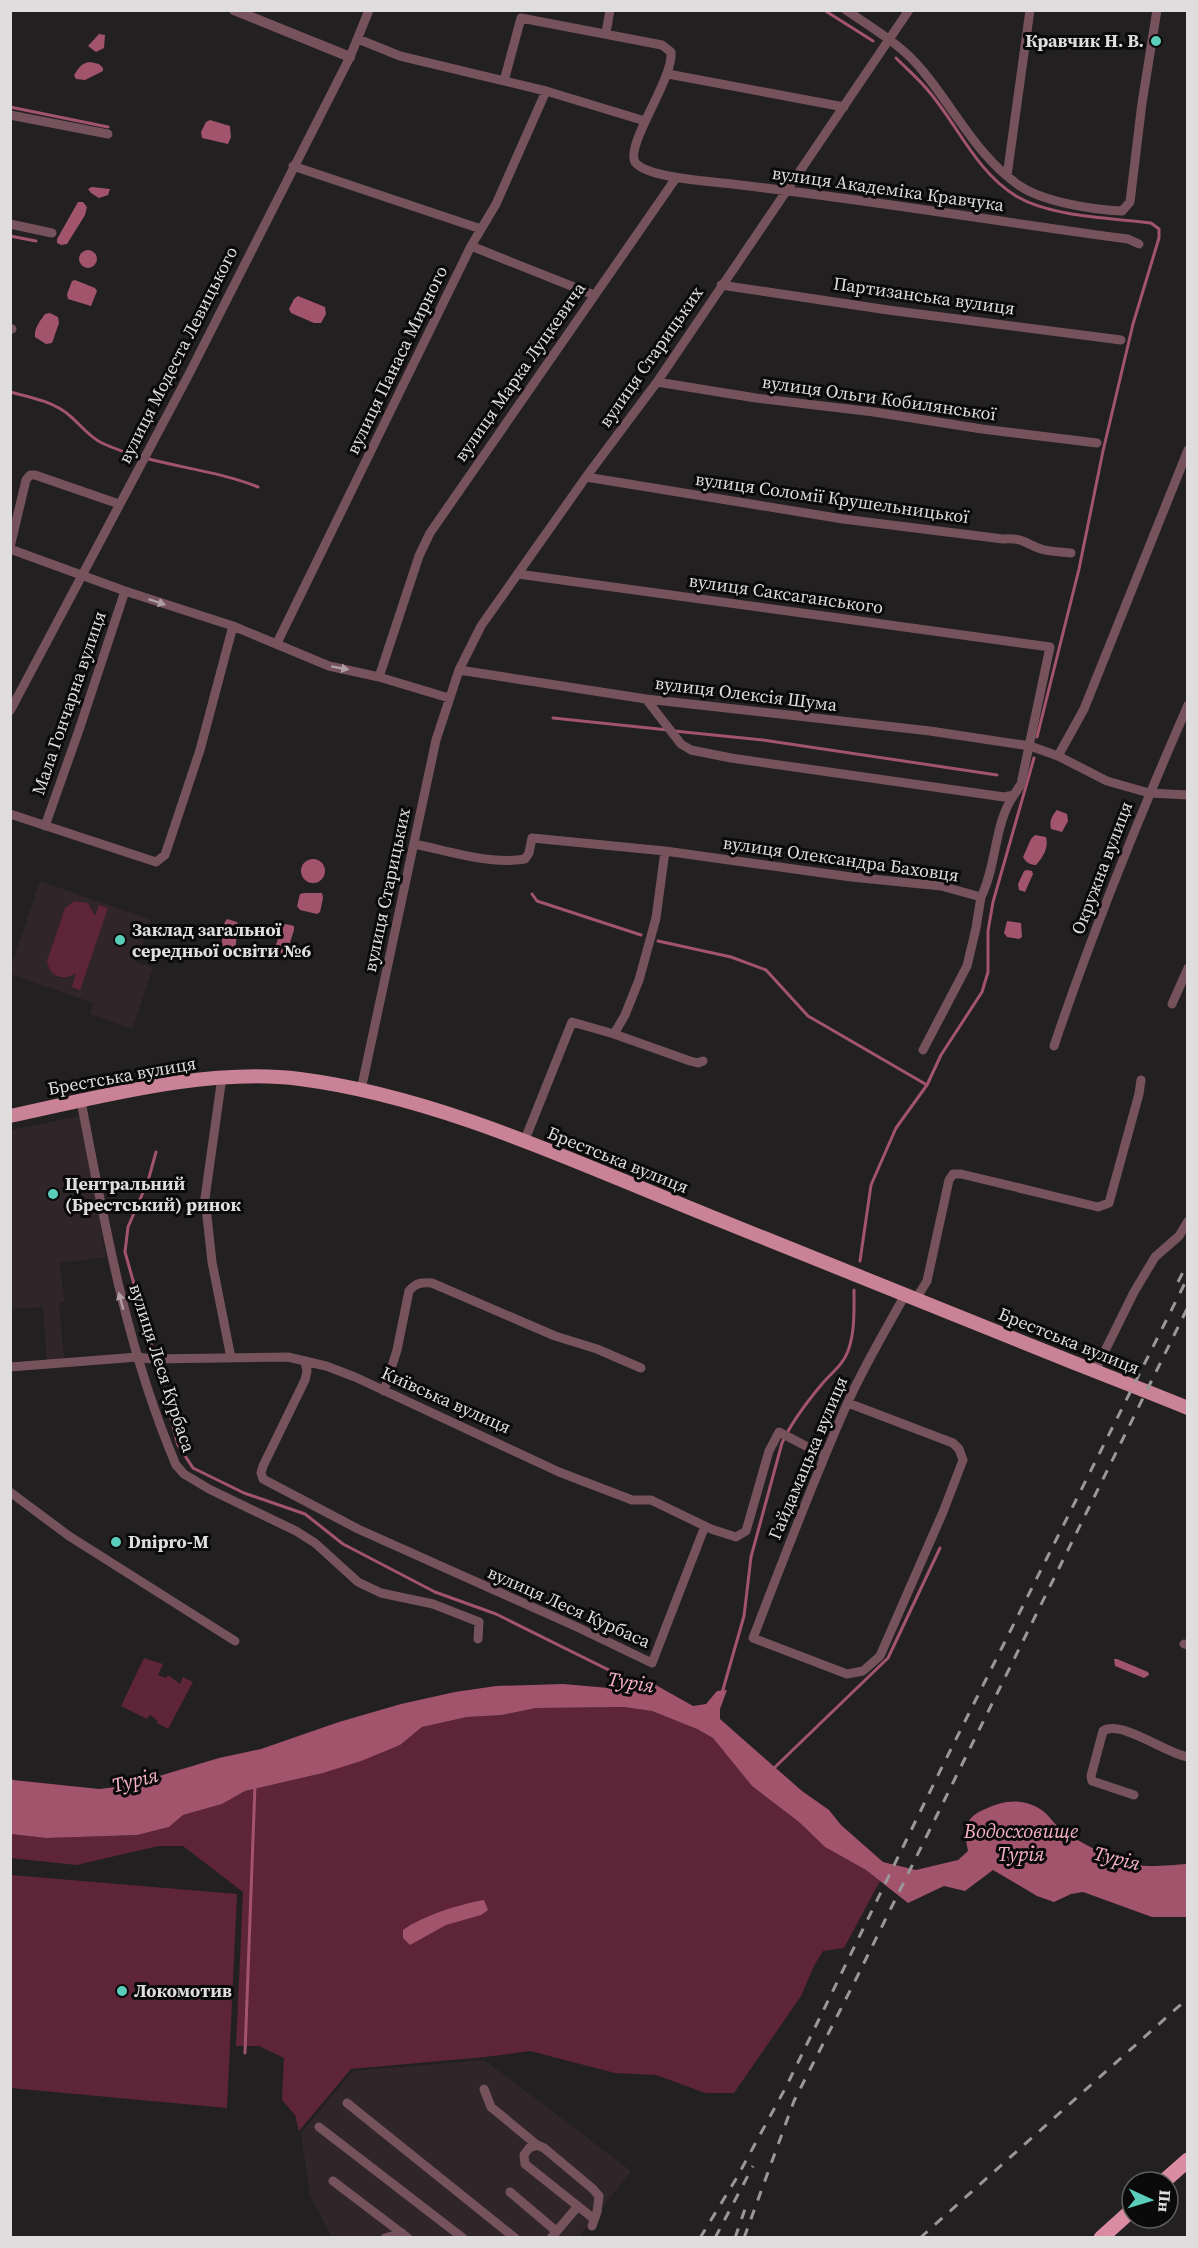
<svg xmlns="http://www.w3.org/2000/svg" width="1198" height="2248" viewBox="0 0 1198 2248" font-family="'Source Serif 4',serif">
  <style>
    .built { fill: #302629; fill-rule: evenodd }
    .green { fill: #5e2438 }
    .water { fill: #a2546d }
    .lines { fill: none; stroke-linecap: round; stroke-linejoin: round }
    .stream { stroke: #a2546d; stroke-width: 3 }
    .minor { stroke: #75525c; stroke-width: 9 }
    .tertiary { stroke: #75525c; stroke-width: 10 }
    .primary { stroke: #c98296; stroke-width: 14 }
    .trunk { stroke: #da8ca2; stroke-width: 15 }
    .rail { stroke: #999797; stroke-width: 3; stroke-dasharray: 10 10; stroke-linecap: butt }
    .oneway { fill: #af9ea3 }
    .poi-dot { fill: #5bcebb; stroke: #0b0a0a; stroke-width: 2 }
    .labels { text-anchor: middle; stroke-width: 6; stroke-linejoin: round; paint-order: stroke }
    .poi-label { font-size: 18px; font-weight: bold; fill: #dfdddd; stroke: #0b0a0a; text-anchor: start }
    .street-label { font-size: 18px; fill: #dfdddd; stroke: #0b0a0a }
    .water-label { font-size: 20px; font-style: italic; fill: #f6b3c5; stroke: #0b0a0a }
  </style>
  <rect width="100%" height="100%" fill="#232021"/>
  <path class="built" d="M 40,881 L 151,920 L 136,962 L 153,968 L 132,1029 L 90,1014 L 93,1003 L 11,974 L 11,967 ZM 80,901 L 91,907 L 95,918 L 99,905 L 107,908 L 77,971 L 63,978 L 57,977 L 49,969 L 47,961 L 65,908 L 72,902 Z
    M 80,1116 L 106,1257 L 59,1263 L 65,1302 L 59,1303 L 64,1359 L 47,1362 L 43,1307 L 11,1309 L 11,1130 Z
    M 484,2060 L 631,2171 L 579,2237 L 332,2237 L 310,2196 L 301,2133 L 353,2071 Z"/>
  <path class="green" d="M 74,901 L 88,903 L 95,916 L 99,905 L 108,908 L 80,990 L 72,987 L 76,973 C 63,981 50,978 47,961 L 65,908 Z
    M 144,1658 L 163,1664 L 158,1675 L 166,1678 L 168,1675 L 180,1684 L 183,1677 L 193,1682 L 168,1729 L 157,1723 L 158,1721 L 150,1715 L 147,1719 L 121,1706 Z
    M 624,1707 L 652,1711 L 697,1729 L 713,1738 L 752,1786 L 799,1822 L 825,1847 L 866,1870 L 880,1881 L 844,1948 L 823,1951 L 815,1964 L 801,1996 L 734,2093 L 705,2093 L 656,2075 L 615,2073 L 530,2051 L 485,2057 L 351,2069 L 299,2131 L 295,2115 L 282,2100 L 284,2058 L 259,2046 L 236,2046 L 243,1892 L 183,1846 L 159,1846 L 76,1865 L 11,1858 L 11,1834 L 46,1838 L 137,1835 L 169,1827 L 183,1815 L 222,1804 L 245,1791 L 323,1773 L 400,1745 L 422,1727 L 467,1717 L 502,1715 L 536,1708 Z
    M 11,1875 L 237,1894 L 227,2108 L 11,2088 Z"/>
  <path class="water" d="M 99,34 L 105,35 L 104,48 L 96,52 L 88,46 Z
    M 90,62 L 99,64 L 103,68 L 103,71 L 85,80 L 76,79 L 74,75 C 79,68 81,63 90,62 Z
    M 210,120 L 230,126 L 231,137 L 228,144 L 202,138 L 201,132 L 206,122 Z
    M 92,187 L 110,189 L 108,195 L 99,198 L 91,193 L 88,189 Z
    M 78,202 L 83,202 L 87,207 L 85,215 L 67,244 L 61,245 L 57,243 L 57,239 Z
    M79 259a9 9 0 1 1 18 0a9 9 0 1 1-18 0Z
    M 75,280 L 95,288 L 97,291 L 91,306 L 68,299 L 67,294 L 72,281 Z
    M 298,296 L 325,307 L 326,314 L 321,323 L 314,323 L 291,313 L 289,309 L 294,299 Z
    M 50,313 L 58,317 L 59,323 L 52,343 L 46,344 L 35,337 C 34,328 40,321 45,314 Z
    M 1057,810 L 1067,814 L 1068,821 L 1062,832 L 1051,829 C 1049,822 1052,815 1057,810 Z
    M 1035,835 L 1046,837 C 1049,848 1043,857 1036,865 C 1031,865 1026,863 1023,857 L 1031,839 Z
    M301 871a12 12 0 1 1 24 0a12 12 0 1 1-24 0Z
    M 1027,870 L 1032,871 L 1033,874 L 1025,892 L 1019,890 L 1018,884 L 1024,871 Z
    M 304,893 L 322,893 L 323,898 L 320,912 L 317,914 L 300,910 L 297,906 L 300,894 Z
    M 227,919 L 237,922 L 238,925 L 235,951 L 230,953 L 225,951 C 220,943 221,926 227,919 Z
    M 1007,921 L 1021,923 L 1022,937 L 1019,939 L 1007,937 L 1004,933 Z
    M 286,924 L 294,926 L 294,930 L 285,958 L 275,958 L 273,955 L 282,925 Z
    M 1114,1659 L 1117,1659 L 1148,1672 L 1149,1675 L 1144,1678 L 1115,1666 Z
    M 638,1679 L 654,1684 L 693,1706 L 706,1704 L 717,1691 L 727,1690 L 720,1709 L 720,1719 L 802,1791 L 829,1810 L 841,1825 L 883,1862 L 916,1870 L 958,1860 L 968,1851 C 964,1831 963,1819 983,1810 C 1004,1800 1023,1797 1043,1811 C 1051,1817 1055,1826 1063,1831 C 1081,1843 1103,1854 1124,1862 C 1141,1869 1169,1865 1187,1864 L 1187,1917 L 1152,1917 L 1083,1892 L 1071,1894 L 1054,1902 L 1037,1896 L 993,1870 L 965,1891 L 944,1886 L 908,1903 L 866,1870 L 825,1847 L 799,1822 L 752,1786 L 713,1738 L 697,1729 L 652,1711 L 624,1707 L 536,1708 L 502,1715 L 467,1717 L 422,1727 L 400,1745 L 361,1761 L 323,1773 L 245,1791 L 222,1804 L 183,1815 L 169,1827 L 137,1835 L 46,1838 L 11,1834 L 11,1777 L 13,1780 L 99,1789 L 126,1786 L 219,1758 L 261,1749 L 339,1722 L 401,1704 L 455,1692 L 496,1686 L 563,1684 L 609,1688 Z
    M 484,1900 L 488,1910 L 481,1915 L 446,1925 L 410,1945 L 403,1938 L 403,1930 C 422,1916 460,1904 484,1900 Z"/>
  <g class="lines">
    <path class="stream" d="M 824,10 L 873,41
      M 896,58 C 908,70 921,81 931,94 C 959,128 977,172 1016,196 C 1051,217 1110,218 1151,223 L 1159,229 L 1159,238 L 1133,324 L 1103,451 L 1079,569 L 1037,737
      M 10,107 L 108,127
      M 10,236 L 36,241
      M 10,392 C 30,397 55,402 70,416 C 81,425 89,437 102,443 C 151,466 208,467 258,487
      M 553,718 L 668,730
      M 674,731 L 763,740 L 997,775
      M 532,894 L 537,901 L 641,935
      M 658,941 L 731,957 L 766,970 L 808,1016 L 927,1085
      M 860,1261 L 871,1185 L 896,1128 L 927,1085 L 941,1055 L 982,992 L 988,972 L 988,931 L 993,902 L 1034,758
      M 152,1348 L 125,1252 L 128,1227 L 148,1181 L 156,1152
      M 157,1366 L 178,1445 L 193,1468 L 244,1493 L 305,1514 L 343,1544 L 435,1592 L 496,1614 L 633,1682
      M 722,1693 L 744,1616 L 751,1557 L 782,1443 C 792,1421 806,1403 822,1384 C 831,1373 843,1365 848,1351 C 855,1332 854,1311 854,1290
      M 772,1770 L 888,1658 L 940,1548
      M 245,2053 L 255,1785"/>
    <path class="minor" d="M 846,10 C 872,28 902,45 922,70 C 954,108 978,158 1020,186 C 1044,202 1094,210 1122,211 L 1130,202 L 1142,103 L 1157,10
      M 521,18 L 662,45 L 671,52 C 674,78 625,145 635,162 C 645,177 705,181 723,183 C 858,198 993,221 1128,239 L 1139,244
      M 606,33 L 610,10
      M 358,39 L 400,56 L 546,91 L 645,121
      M 668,74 L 844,107
      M 504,81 L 521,18
      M 10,115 L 108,134
      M 293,166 L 481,229
      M 1007,176 L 1030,10
      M 10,224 L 52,233
      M 471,246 L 594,295
      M 721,285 L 888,310 L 1121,340
      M 10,328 L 12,329
      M 657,382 L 756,398 L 874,412 L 982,429 L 1097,443
      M 586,477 L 843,519 L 1003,539 C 1022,537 1026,544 1041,549 C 1050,552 1062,552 1071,553
      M 10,547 L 26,480 L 30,475 L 35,475 L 119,504
      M 10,549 L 125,591 L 233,626 L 329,666 L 379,677 L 449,698
      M 518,574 L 1050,647 L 1021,784 L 1014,795 L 1004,797 L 731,758 L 691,750 L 681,744 L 646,699
      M 277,643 L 471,246 L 496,204 L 546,91
      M 459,670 L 646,699 L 930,731 L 1030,746 L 1058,756 L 1107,781 L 1149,793 L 1188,795
      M 379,677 L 419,556 L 430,533 L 676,178
      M 10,711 L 188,376 L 350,57 L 369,10
      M 1058,756 L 1084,709 L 1188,450
      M 10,814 L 156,862 L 165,855 L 200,750 L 233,626
      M 45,826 L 79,730 L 125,591
      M 414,844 C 449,851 490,865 525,859 L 529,853 L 532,838 L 665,851 L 851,877 L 941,886 L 981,897 L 976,928 L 967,966 L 923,1050
      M 981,897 C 997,865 994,823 1014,795
      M 1172,1004 L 1188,968
      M 614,1034 L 690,1061 L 698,1063 L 703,1061
      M 1054,1046 C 1093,930 1139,817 1188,705
      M 222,1077 L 205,1198 L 212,1262 L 231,1358
      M 361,1090 L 436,740 L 459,670 L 481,626 L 586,477 L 657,382 L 909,10
      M 81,1101 C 105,1226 126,1347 176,1465 L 184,1474 L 209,1489 L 296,1531 L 315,1543 L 358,1582 L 381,1593 L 433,1604 L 479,1622 L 478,1639
      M 524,1142 L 572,1022 L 614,1034 L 625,1015 L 639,980 L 656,918 L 665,851
      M 916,1299 L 927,1281 L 949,1180 L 953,1174 L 961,1174 L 1098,1207 L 1109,1203 L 1139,1094 L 1141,1080
      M 305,1361 L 307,1371 L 305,1380 L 263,1466 L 261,1473 L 263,1479 L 358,1529 L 577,1627 L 652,1663 L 705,1526
      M 10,1367 L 138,1357 L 151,1359 L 288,1357 L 326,1366 L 355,1377 L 559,1472 L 632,1500 L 651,1500 L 711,1529 L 736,1537 L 746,1531 L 769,1451 L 779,1432 L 825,1456
      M 1095,1371 L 1134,1292 L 1155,1257 L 1179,1236 L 1188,1221
      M 384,1391 L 397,1350 L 409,1291 C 416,1283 421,1282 432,1283 L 555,1336 L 597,1349 L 641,1368
      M 848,1403 L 953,1443 L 959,1449 L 963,1460 L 943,1512 L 880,1656 L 863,1671 L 847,1674 L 753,1638 C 783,1560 813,1481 847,1404 C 864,1366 885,1331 905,1295
      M 10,1492 L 69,1536 L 235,1641
      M 1184,1644 L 1188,1645
      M 1134,1795 L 1092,1781 L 1091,1776 L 1103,1731 C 1120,1719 1167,1754 1188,1757
      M 484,2089 L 491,2107 L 537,2145
      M 347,2103 L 515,2238
      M 319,2127 L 463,2238
      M 333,2181 L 408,2238
      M 510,2192 L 556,2231
      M 592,2226 L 597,2212 L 599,2196 L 593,2189 L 544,2148 L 537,2145 L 529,2148 L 524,2155 L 525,2164 L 594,2219
      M 385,2238 L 402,2233
      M 551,2238 L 578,2206"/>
    <path class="tertiary" d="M 234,10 L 350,57"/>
    <path class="primary" d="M 10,1116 C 99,1097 210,1067 300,1079 C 440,1097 577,1163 707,1215 C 828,1264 950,1313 1072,1362 C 1110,1377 1149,1392 1188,1408"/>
    <path class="trunk" d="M 1163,2182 L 1188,2160
      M 1101,2238 L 1132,2210"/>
    <path class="rail" d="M 1178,1282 L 1188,1262
      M 700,2238 L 736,2179 L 786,2087 L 940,1771 L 1188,1277
      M 715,2238 L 753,2166
      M 735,2238 L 745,2209
      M 744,2238 L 794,2101 L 857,1977 L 1188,1307
      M 920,2238 L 1188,1998"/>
  </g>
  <defs><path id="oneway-solid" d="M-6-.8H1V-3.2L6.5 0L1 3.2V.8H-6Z" transform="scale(1.5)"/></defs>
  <g class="oneway">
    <use href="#oneway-solid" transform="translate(157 602) rotate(18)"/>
    <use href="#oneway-solid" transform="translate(340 668) rotate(10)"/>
    <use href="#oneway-solid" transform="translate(121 1301) rotate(-105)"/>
  </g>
  <g class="poi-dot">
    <circle cx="1156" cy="41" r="6"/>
    <circle cx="120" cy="940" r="6"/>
    <circle cx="53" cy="1194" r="6"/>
    <circle cx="116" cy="1542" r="6"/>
    <circle cx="122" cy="1991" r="6"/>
  </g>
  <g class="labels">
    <g class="poi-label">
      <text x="1144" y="47" text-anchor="end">Кравчик Н. В.</text>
      <text x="132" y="936">Заклад загальної<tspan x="132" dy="21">середньої освіти №6</tspan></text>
      <text x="65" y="1190">Центральний<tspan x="65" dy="21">(Брестський) ринок</tspan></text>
      <text x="128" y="1548">Dnipro-M</text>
      <text x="134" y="1997">Локомотив</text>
    </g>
    <g class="street-label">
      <text transform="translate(888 189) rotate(8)" y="6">вулиця Академіка Кравчука</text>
      <text transform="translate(924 296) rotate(8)" y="6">Партизанська вулиця</text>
      <text transform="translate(178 355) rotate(-63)" y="6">вулиця Модеста Левицького</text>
      <text transform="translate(651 357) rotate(-55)" y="6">вулиця Старицьких</text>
      <text transform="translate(397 360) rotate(-64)" y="6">вулиця Панаса Мирного</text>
      <text transform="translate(520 372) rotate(-55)" y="6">вулиця Марка Луцкевича</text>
      <text transform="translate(879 398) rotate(8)" y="6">вулиця Ольги Кобилянської</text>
      <text transform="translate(832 498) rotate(8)" y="6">вулиця Соломії Крушельницької</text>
      <text transform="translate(786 594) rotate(8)" y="6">вулиця Саксаганського</text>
      <text transform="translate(746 694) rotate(7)" y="6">вулиця Олексія Шума</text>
      <text transform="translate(69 703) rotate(-71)" y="6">Мала Гончарна вулиця</text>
      <text transform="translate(841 859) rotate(8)" y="6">вулиця Олександра Баховця</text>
      <text transform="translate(1102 868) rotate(-69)" y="6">Окружна вулиця</text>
      <text transform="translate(387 890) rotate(-78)" y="6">вулиця Старицьких</text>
      <text transform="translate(122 1076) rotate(-10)" y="6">Брестська вулиця</text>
      <text transform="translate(618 1160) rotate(22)" y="6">Брестська вулиця</text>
      <text transform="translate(1069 1341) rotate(22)" y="6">Брестська вулиця</text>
      <text transform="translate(162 1368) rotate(72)" y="6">вулиця Леся Курбаса</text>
      <text transform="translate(446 1400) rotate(24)" y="6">Київська вулиця</text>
      <text transform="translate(808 1458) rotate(-67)" y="6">Гайдамацька вулиця</text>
      <text transform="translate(569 1607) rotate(24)" y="6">вулиця Леся Курбаса</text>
    </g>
    <g class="water-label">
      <text transform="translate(631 1682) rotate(9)" y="7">Турія</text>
      <text transform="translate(135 1780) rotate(-14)" y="7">Турія</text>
      <text x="1021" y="1838">Водосховище<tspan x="1021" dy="23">Турія</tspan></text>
      <text transform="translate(1117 1858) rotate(14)" y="7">Турія</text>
    </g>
  </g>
  <rect width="1198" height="2248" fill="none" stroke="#dfdddd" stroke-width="24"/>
  <g transform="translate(1150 2200) rotate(94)"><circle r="28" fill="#0b0a0a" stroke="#605e5e" stroke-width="1.5"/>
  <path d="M0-4.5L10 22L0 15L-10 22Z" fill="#5bcebb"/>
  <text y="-9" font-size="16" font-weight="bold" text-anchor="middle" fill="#dfdddd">Пн</text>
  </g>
</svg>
